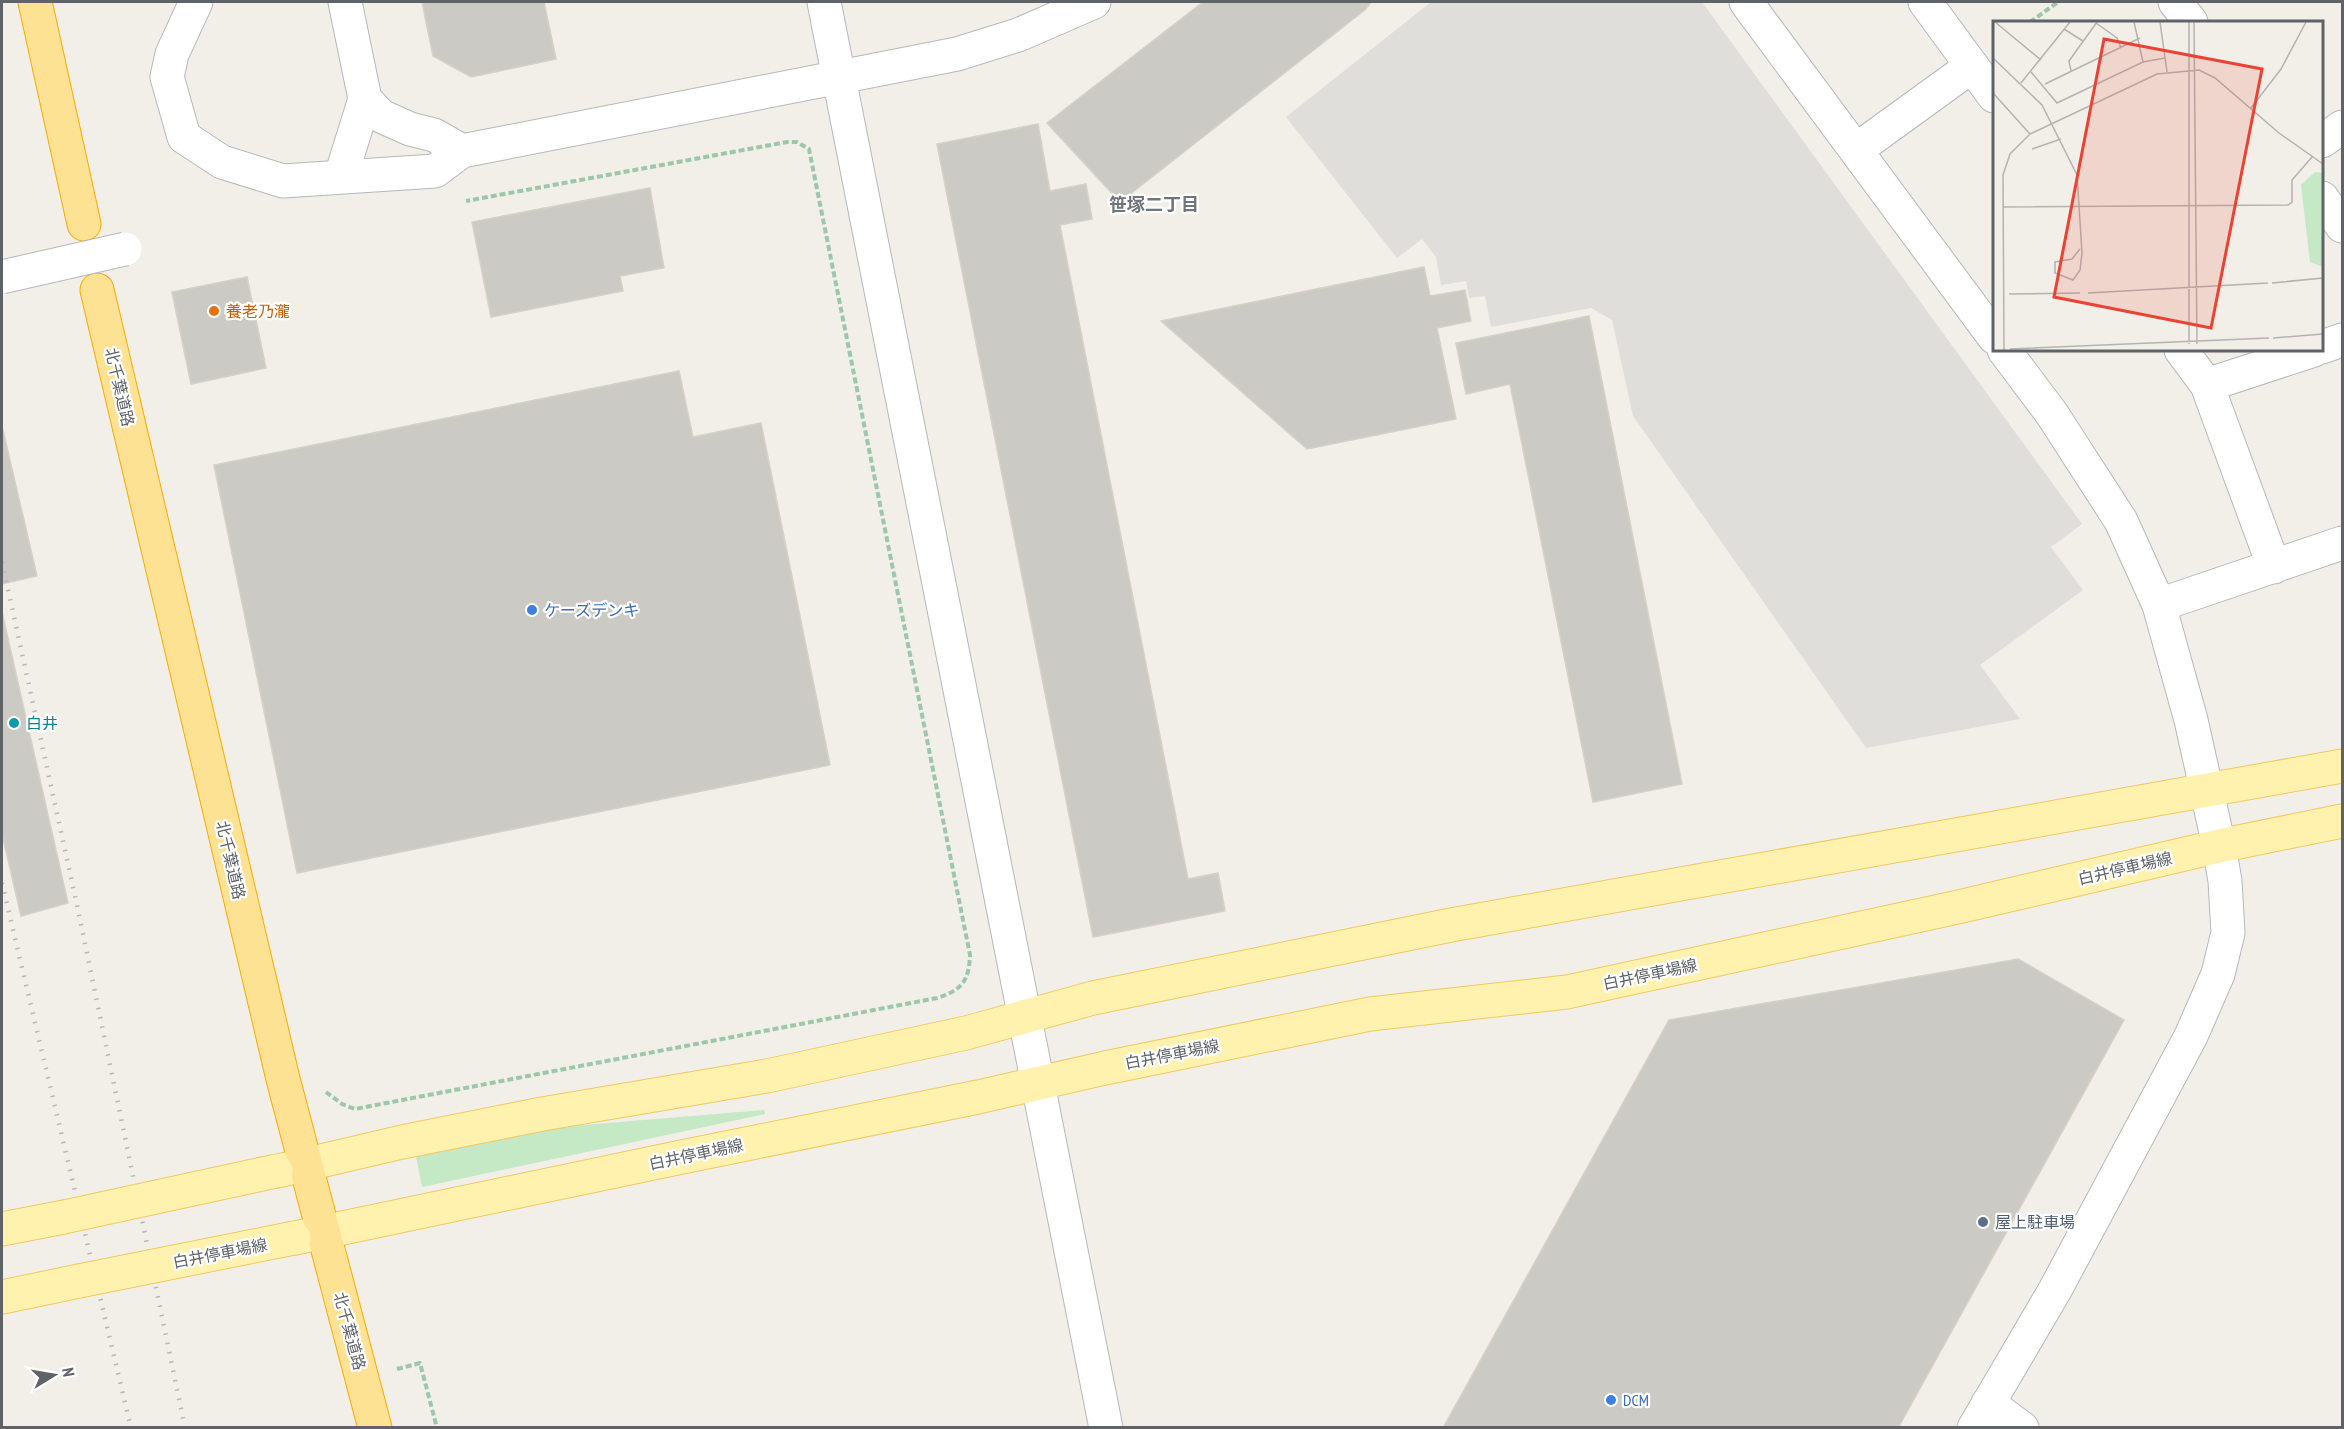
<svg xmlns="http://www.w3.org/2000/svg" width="2344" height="1429" viewBox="0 0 2344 1429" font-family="'PT Sans Narrow','Noto Sans JP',sans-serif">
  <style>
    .industrial { fill: #e0deda }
    .green { fill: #c5e8c5 }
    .building { fill: #cccac5; stroke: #d6d1c6; stroke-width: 1.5 }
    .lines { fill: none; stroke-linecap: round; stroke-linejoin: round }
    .minor-casing { stroke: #b5b8bc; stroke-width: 35 }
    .major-casing { stroke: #f2c960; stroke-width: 35 }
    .highway-casing { stroke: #f9ab00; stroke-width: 35 }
    .path { stroke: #9cc7a9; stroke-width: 4; stroke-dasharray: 6 3; stroke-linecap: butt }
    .minor { stroke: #fff; stroke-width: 33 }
    .major { stroke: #fff2af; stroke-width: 33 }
    .highway { stroke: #fde293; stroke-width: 33 }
    .rail { stroke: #b6b7b8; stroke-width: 4.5; stroke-dasharray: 1.5 8; stroke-linecap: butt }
    .minor-bridge-casing { stroke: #b5b8bc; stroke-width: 35; stroke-linecap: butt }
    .major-bridge-casing { stroke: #f2c960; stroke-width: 35; stroke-linecap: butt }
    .minor-bridge { stroke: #fff; stroke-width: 33 }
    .major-bridge { stroke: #fff2af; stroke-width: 33 }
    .food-dot { fill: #e8710a; stroke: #fff; stroke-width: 2 }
    .shop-dot { fill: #3f7fe0; stroke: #fff; stroke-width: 2 }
    .culture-dot { fill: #0f9aa8; stroke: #fff; stroke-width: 2 }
    .service-dot { fill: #5c6f8a; stroke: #fff; stroke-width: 2 }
    .labels { text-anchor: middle; stroke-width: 4.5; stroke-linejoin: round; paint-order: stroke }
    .food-label { font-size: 16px; fill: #c56008; stroke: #fff; text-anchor: start }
    .street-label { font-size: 16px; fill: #5f6368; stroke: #fff }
    .shop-label { font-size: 16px; fill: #366cbe; stroke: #fff; text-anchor: start }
    .culture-label { font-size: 16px; fill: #0d838f; stroke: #fff; text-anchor: start }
    .service-label { font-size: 16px; fill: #4e5e75; stroke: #fff; text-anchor: start }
    .neighbourhood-label { font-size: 18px; font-weight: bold; fill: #70757a; stroke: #fff }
    .inset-road { fill: none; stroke: #b3b3b1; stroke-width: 1.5 }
    .view { fill: #ea4335; fill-opacity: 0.15; stroke: #ea4335; stroke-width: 3 }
    .inset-edge { fill: none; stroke: #5f6368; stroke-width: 3 }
  </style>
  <rect width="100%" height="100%" fill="#f1efe8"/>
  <path class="industrial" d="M 1431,2 L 1702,2 L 2082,524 L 2051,547 L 2083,590 L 1980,665 L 2020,719 L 1866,748 L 1633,416 L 1612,320 L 1591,308 L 1491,327 L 1485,296 L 1469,298 L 1466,281 L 1441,285 L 1436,257 L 1422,239 L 1397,258 L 1286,117 Z"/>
  <path class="green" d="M 764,1110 L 765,1114 L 422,1187 L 416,1156 L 548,1128 Z"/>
  <path class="building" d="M 422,2 L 544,2 L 556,59 L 471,77 L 433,56 Z
    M 1203,2 L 1371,2 L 1366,9 L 1120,202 L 1047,123 Z
    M 1038,124 L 1050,191 L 1086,184 L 1092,219 L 1060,225 L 1188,879 L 1218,873 L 1225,911 L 1093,937 L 937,144 Z
    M 650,188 L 664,268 L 620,276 L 623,291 L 491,317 L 472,222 Z
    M 1424,267 L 1430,296 L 1465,290 L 1471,321 L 1437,328 L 1456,419 L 1307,449 L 1161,321 Z
    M 247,277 L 266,368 L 191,384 L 172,292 Z
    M 1589,316 L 1682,784 L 1593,802 L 1510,384 L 1466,394 L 1456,343 Z
    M 679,371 L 693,437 L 761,423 L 830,765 L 297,873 L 214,465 Z
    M 2,426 L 37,576 L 2,584 Z
    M 2,612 L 68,903 L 21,916 L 2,834 Z
    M 2018,959 L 2124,1020 L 1898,1428 L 1443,1428 L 1669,1020 Z"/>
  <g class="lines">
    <g class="minor-casing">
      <path id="minor" d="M 196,2 L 172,54 L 167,77 L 184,137 L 222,162 L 283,181 L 435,171 L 462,151 L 957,54 L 1018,35 L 1094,2
        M 345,2 L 365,99 L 381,116 L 410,129 L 434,135 L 462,151
        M 824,2 L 1106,1428
        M 1746,2 L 1994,337
        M 1925,2 L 1994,96
        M 2175,2 L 2191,22
        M 2322,141 L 2342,127
        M 1856,150 L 1972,66
        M 341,176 L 365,99
        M 2322,198 L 2342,226
        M 2322,347 L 2342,340
        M 2181,350 L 2207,385 L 2274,567
        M 2207,385 L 2314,350
        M 2159,605 L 2342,543
        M 1988,1403 L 2022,1428
        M 1974,1428 L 2055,1290 L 2191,1036 L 2218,974 L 2228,933 L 2225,881 L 2219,846 L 2191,720 L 2159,605 L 2121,521 L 2052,414 L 2004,350"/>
    </g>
    <g class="major-casing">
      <path id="major" d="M 278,1171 L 402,1142 L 542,1114 L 767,1076 L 966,1033 L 1093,998 L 1451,925 L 2342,766
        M 2,1229 L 64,1217
        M 295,1238 L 677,1158 L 978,1097 L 1105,1068 L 1370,1014 L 1567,992 L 1958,907 L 2219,846 L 2342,821
        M 2,1297 L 79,1281"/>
    </g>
    <g class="highway-casing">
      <path id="highway" d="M 35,2 L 84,224
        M 97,290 L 283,1079 L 375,1428"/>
    </g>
    <path class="path" d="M 2030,22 L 2058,2
      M 326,1092 L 342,1104 L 355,1109 L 937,998 C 962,990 969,981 970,955 L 809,149 L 797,142 L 787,142 L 466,201
      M 397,1369 L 420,1363 L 437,1428"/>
    <use href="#minor" class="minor"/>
    <use href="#major" class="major"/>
    <use href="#highway" class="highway"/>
    <path class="rail" d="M 2,562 L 77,905 L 185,1428
      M 2,883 L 131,1428"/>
    <g class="minor-bridge-casing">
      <path id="minor-bridge" d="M 2,277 L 125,249"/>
    </g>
    <g class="major-bridge-casing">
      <path id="major-bridge" d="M 64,1217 L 276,1171
        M 79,1281 L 294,1238"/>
    </g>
    <use href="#minor-bridge" class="minor-bridge"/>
    <use href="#major-bridge" class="major-bridge"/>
  </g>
  <circle class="food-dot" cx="214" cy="311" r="6"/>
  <g class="shop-dot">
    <circle cx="532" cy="610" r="6"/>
    <circle cx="1611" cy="1400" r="6"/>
  </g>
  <circle class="culture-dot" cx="14" cy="723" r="6"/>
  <circle class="service-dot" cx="1983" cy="1222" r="6"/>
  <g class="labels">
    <g class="food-label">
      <text x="226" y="317">養老乃瀧</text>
    </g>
    <g class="street-label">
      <text transform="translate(120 387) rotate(77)" y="6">北千葉道路</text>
      <text transform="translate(231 860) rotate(77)" y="6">北千葉道路</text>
      <text transform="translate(2125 868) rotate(-13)" y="6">白井停車場線</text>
      <text transform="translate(1650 974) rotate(-12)" y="6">白井停車場線</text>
      <text transform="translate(1172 1054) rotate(-11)" y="6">白井停車場線</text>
      <text transform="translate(696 1154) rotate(-12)" y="6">白井停車場線</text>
      <text transform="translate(220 1253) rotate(-11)" y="6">白井停車場線</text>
      <text transform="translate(350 1331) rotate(75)" y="6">北千葉道路</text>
    </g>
    <g class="shop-label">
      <text x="544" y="616">ケーズデンキ</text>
      <text x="1623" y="1406">DCM</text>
    </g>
    <g class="culture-label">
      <text x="26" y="729">白井</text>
    </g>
    <g class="service-label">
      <text x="1995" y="1228">屋上駐車場</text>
    </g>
    <g class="neighbourhood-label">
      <text x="1154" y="211">笹塚二丁目</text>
    </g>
  </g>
  <g transform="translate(1993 21)">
    <rect width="330" height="330" fill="#f1efe8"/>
    <path d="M 322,151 L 330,152 L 330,246 L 317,241 L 308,164 Z" fill="#c5e8c5"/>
    <path class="inset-road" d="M 2,1 L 48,39M 141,1 L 150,41M 167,1 L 174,51M 196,1 L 196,323M 201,1 L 204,323M 103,2 L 124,17 L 128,27M 71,8 L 90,20M 0,37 L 49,84 L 84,154 L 89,232 L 87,249 L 80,259 L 62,252 L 62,241 L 79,238 L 87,228M 78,50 L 76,40 L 104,1M 38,51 L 64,82 L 150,41 L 172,37M 28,62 L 77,1M 52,63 L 147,17M 0,72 L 37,113M 258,87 L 288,48 L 313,1M 39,128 L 68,118M 10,186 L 295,184 L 299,181 L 299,159 L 319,136M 279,262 L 330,257M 95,272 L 275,262M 16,273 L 87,272M 280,317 L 330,313M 17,328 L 276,317M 11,329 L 10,154 L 17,133 L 37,113 L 164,53 L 206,49 L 222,57 L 286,112 L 330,143"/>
    <path class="view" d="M 111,18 L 269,48 L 218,307 L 61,276 Z"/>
    <rect width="330" height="330" class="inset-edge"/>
  </g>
  <rect width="2344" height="1429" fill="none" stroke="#5f6368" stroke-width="6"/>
  <g transform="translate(54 1375) rotate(79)" stroke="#ffffff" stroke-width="4.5" paint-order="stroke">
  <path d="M0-4.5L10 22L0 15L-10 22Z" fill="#5f6368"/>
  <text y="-9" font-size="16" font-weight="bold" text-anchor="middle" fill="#5f6368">N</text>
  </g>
</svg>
